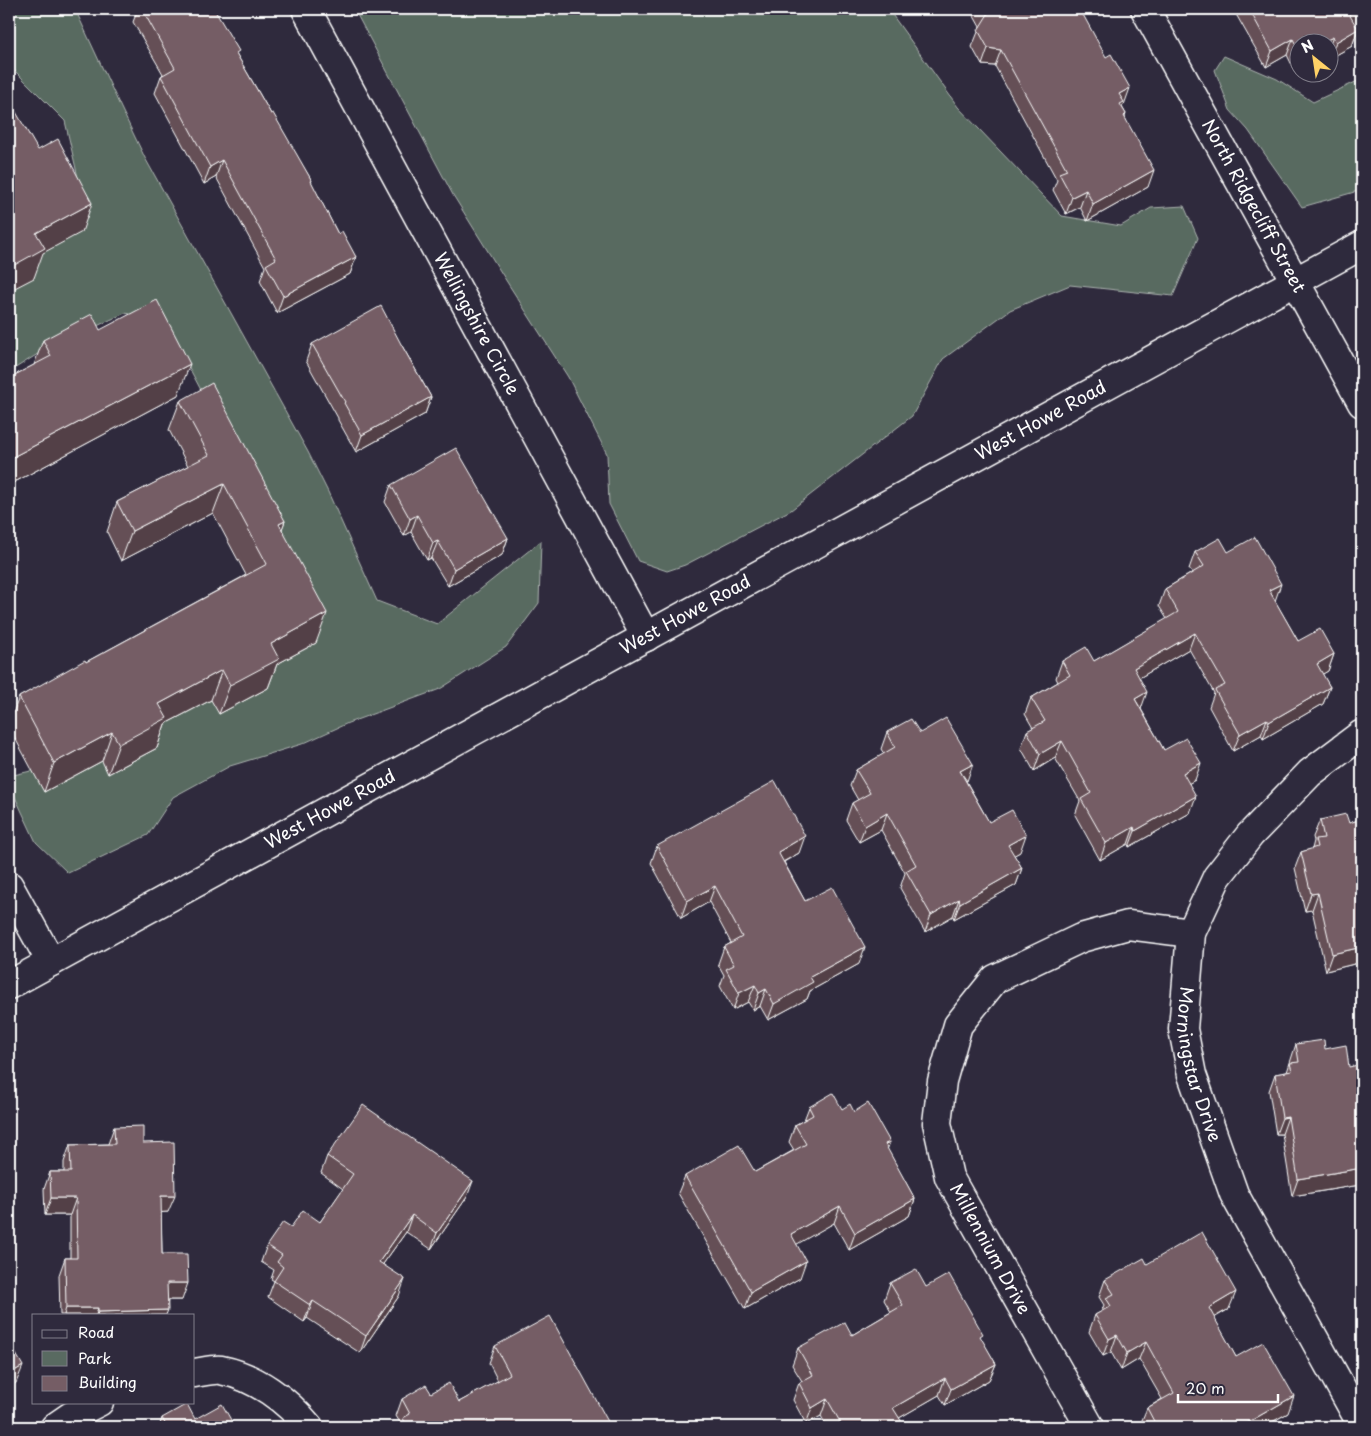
<svg xmlns="http://www.w3.org/2000/svg" width="1371" height="1436" viewBox="0 0 1371 1436" font-family="'Playpen Sans',sans-serif">
  <style>
    .green { fill: #596a61; stroke: #acb4b0 }
    .lines { fill: none; stroke-linecap: round; stroke-linejoin: round }
    .street-casing { stroke: #fff; stroke-width: 31 }
    .secondary-casing { stroke: #fff; stroke-width: 31 }
    .street { stroke: #2f2a3d; stroke-width: 28 }
    .secondary { stroke: #2f2a3d; stroke-width: 28 }
    .wall { fill: #655057; stroke: #fff }
    .shaded-wall { fill: #524147; stroke: #fff }
    .building { fill: #755d65; stroke: #fff }
    .labels { text-anchor: middle; stroke-width: 4; stroke-linejoin: round; paint-order: stroke }
    .street-label { font-size: 18px; fill: #fff; stroke: #2f2a3d }
  </style>
  <rect width="100%" height="100%" fill="#2f2a3d"/>
  <filter id="ink" filterUnits="userSpaceOnUse"><feTurbulence type="fractalNoise" baseFrequency=".02" numOctaves="2"/><feDisplacementMap in="SourceGraphic" scale="10" xChannelSelector="R" yChannelSelector="G"/><feConvolveMatrix kernelMatrix="1 2 1 2 8 2 1 2 1" color-interpolation-filters="sRGB"/></filter>
  <g filter="url(#ink)">
    <path class="green" d="M 9,9 L 75,9 L 121,108 L 145,158 L 308,452 L 328,492 L 377,601 L 437,624 L 541,541 L 539,603 L 506,647 L 440,689 L 348,723 L 302,744 L 230,766 L 173,797 L 148,835 L 68,873 L 36,842 L 9,784 L 9,776 L 66,763 L 284,547 L 165,322 L 125,313 L 41,352 L 9,372 L 9,253 L 85,208 L 65,121 L 9,65 Z
      M 354,9 L 888,9 L 958,107 L 1062,216 L 1121,226 L 1151,208 L 1184,206 L 1198,238 L 1173,296 L 1070,285 L 1010,310 L 943,359 L 912,416 L 791,510 L 685,565 L 667,571 L 638,561 L 609,504 L 607,454 L 568,377 L 507,282 L 453,195 Z
      M 1224,56 L 1277,79 L 1313,102 L 1362,79 L 1362,189 L 1358,191 L 1302,207 L 1248,130 L 1230,110 L 1215,70 Z"/>
    <g class="lines">
      <g class="street-casing">
        <g id="street">
          <path id="s1" d="M 306,9 L 646,637"/>
          <path id="s2" d="M 1145,9 L 1362,403"/>
          <path id="s3" d="M 1362,734 L 1310,773 L 1250,835 L 1217,877 L 1191,933 L 1183,1029 L 1192,1075 L 1234,1194 L 1362,1425"/>
          <path d="M 9,886 L 51,962"/>
          <path d="M 194,1373 C 202,1372 213,1369 221,1370 C 256,1377 287,1400 309,1427"/>
          <path d="M 55,1427 L 71,1416 L 99,1402"/>
          <path d="M 1090,1427 L 949,1177 L 937,1123 L 942,1081 L 958,1025 L 995,979 L 1081,938 L 1128,925 L 1191,933"/>
        </g>
      </g>
      <g class="secondary-casing">
        <g id="secondary">
          <path id="s4" d="M 9,985 L 1362,245"/>
        </g>
      </g>
      <use href="#street" class="street"/>
      <use href="#secondary" class="secondary"/>
    </g>
    <path class="wall" d="M 138,9 L 214,9 L 237,55 L 271,114 L 312,181 L 311,182 L 338,234 L 356,257 L 350,274 L 277,313 L 260,281 L 265,267 L 216,177 L 204,184 L 155,93 L 161,76 L 163,74 L 133,22 Z
      M 970,9 L 1080,9 L 1124,105 L 1122,107 L 1126,114 L 1125,117 L 1148,187 L 1087,221 L 1080,207 L 1066,214 L 1053,190 L 1057,180 L 995,66 L 982,65 L 972,47 L 980,27 Z
      M 1233,9 L 1362,9 L 1355,24 L 1358,29 L 1352,46 L 1329,59 L 1328,57 L 1328,42 L 1298,42 L 1298,69 L 1295,71 L 1287,55 L 1266,67 Z
      M 100,330 L 178,395 L 9,485 L 9,378 L 34,365 L 43,340 Z
      M 312,344 L 401,344 L 431,397 L 425,414 L 356,452 L 338,420 L 338,418 L 306,361 Z
      M 180,401 L 285,521 L 282,529 L 316,643 L 277,664 L 268,688 L 219,714 L 211,700 L 165,724 L 157,748 L 108,774 L 102,761 L 44,792 L 9,727 L 9,724 L 19,697 L 86,662 L 246,575 L 213,513 L 121,561 L 107,532 L 117,502 L 188,466 L 169,430 Z
      M 391,485 L 508,538 L 502,555 L 448,586 L 431,558 L 427,560 L 411,532 L 404,536 L 385,502 Z
      M 1195,552 L 1228,552 L 1275,601 L 1298,641 L 1334,654 L 1328,671 L 1322,674 L 1330,687 L 1323,704 L 1263,739 L 1261,735 L 1233,751 L 1209,707 L 1214,693 L 1189,649 L 1139,678 L 1141,709 L 1164,750 L 1195,780 L 1189,783 L 1190,813 L 1129,847 L 1128,844 L 1100,860 L 1075,815 L 1080,801 L 1055,758 L 1034,771 L 1021,748 L 1027,731 L 1033,728 L 1025,714 L 1031,698 L 1058,682 L 1056,678 L 1062,661 L 1094,661 L 1167,619 L 1159,606 L 1165,589 L 1192,573 L 1189,569 Z
      M 887,732 L 920,733 L 966,781 L 989,822 L 1020,852 L 1014,855 L 1022,868 L 1016,885 L 954,919 L 953,916 L 925,932 L 900,888 L 905,873 L 881,830 L 859,842 L 846,820 L 852,803 L 858,800 L 850,786 L 856,770 L 884,754 L 881,749 Z
      M 1362,819 L 1362,962 L 1326,971 L 1312,910 L 1305,911 L 1295,868 L 1301,852 L 1312,849 L 1314,841 L 1313,837 L 1320,820 L 1349,823 Z
      M 657,846 L 799,853 L 784,862 L 805,901 L 859,964 L 810,991 L 807,999 L 768,1020 L 760,1006 L 753,1010 L 748,1002 L 733,1010 L 720,986 L 724,975 L 718,964 L 724,947 L 731,943 L 709,902 L 681,918 L 651,863 Z
      M 1296,1044 L 1325,1049 L 1360,1185 L 1292,1196 L 1282,1134 L 1276,1134 L 1269,1091 L 1275,1074 L 1287,1072 Z
      M 809,1107 L 842,1109 L 854,1112 L 890,1142 L 887,1149 L 915,1199 L 909,1216 L 849,1250 L 834,1223 L 796,1244 L 800,1278 L 745,1309 L 678,1193 L 685,1176 L 755,1172 L 794,1150 L 789,1142 L 795,1125 L 804,1120 Z
      M 114,1127 L 143,1143 L 168,1212 L 161,1212 L 162,1254 L 182,1300 L 168,1300 L 166,1315 L 60,1315 L 59,1275 L 65,1258 L 70,1258 L 70,1215 L 45,1215 L 44,1189 L 50,1172 L 64,1172 L 64,1162 L 70,1145 L 108,1144 Z
      M 327,1156 L 467,1197 L 431,1249 L 406,1232 L 383,1264 L 399,1296 L 360,1353 L 307,1318 L 304,1322 L 268,1297 L 274,1281 L 271,1279 L 274,1270 L 261,1262 L 267,1245 L 291,1227 L 320,1222 L 343,1189 L 321,1173 Z
      M 1147,1264 L 1229,1309 L 1214,1318 L 1236,1357 L 1288,1413 L 1263,1427 L 1142,1427 L 1140,1425 L 1147,1408 L 1162,1399 L 1139,1359 L 1121,1370 L 1111,1352 L 1103,1356 L 1089,1332 L 1095,1315 L 1101,1312 L 1104,1305 L 1099,1297 L 1105,1280 Z
      M 890,1283 L 926,1287 L 981,1339 L 996,1364 L 989,1380 L 945,1405 L 939,1395 L 899,1418 L 905,1427 L 827,1427 L 821,1416 L 806,1424 L 793,1400 L 799,1383 L 802,1381 L 792,1365 L 798,1348 L 852,1335 L 891,1312 L 884,1300 Z
      M 495,1346 L 611,1427 L 399,1427 L 401,1424 L 396,1416 L 402,1399 L 431,1393 L 459,1402 L 498,1381 L 489,1363 Z
      M 162,1418 L 195,1419 L 235,1427 L 159,1427 Z"/>
    <path class="shaded-wall" d="M 1358,9 L 1362,9 L 1362,20 L 1343,31 L 1349,14 Z
      M 1358,29 L 1352,46 L 1329,59 L 1336,42 Z
      M 1333,37 L 1328,49 L 1328,42 L 1323,42 Z
      M 1293,39 L 1287,55 L 1266,67 L 1272,51 Z
      M 988,48 L 1001,50 L 995,66 L 982,65 Z
      M 1298,62 L 1298,69 L 1295,71 Z
      M 1130,88 L 1124,105 L 1122,106 L 1118,119 L 1119,94 Z
      M 222,160 L 216,177 L 204,184 L 210,167 Z
      M 1154,170 L 1148,187 L 1087,221 L 1093,204 Z
      M 1086,190 L 1080,207 L 1066,214 L 1072,197 Z
      M 92,203 L 82,232 L 43,253 L 34,278 L 9,291 L 9,268 L 36,233 Z
      M 356,257 L 350,274 L 277,313 L 283,296 Z
      M 190,364 L 178,395 L 9,485 L 9,459 Z
      M 431,397 L 425,414 L 356,452 L 362,435 Z
      M 224,484 L 213,513 L 121,561 L 132,531 Z
      M 417,515 L 411,532 L 404,536 L 410,519 Z
      M 285,521 L 274,550 L 279,524 Z
      M 508,538 L 502,555 L 448,586 L 454,569 Z
      M 438,541 L 431,558 L 427,560 L 433,543 Z
      M 1281,584 L 1275,601 L 1269,590 Z
      M 327,613 L 316,643 L 277,664 L 268,688 L 219,714 L 230,685 L 271,644 Z
      M 1195,633 L 1189,649 L 1127,685 L 1134,668 Z
      M 1334,654 L 1328,671 L 1311,681 L 1317,664 Z
      M 222,670 L 211,700 L 165,724 L 157,748 L 108,774 L 119,744 L 159,704 Z
      M 1330,687 L 1323,704 L 1263,739 L 1269,722 Z
      M 1147,692 L 1141,709 L 1135,699 Z
      M 1267,719 L 1261,735 L 1233,751 L 1240,734 Z
      M 112,732 L 102,761 L 44,792 L 54,763 Z
      M 1062,741 L 1055,758 L 1034,771 L 1040,754 Z
      M 1201,763 L 1195,780 L 1177,790 L 1183,773 Z
      M 973,764 L 967,781 L 960,771 Z
      M 1196,796 L 1190,813 L 1129,847 L 1135,831 Z
      M 887,813 L 881,830 L 859,842 L 865,826 Z
      M 1134,827 L 1128,844 L 1100,860 L 1106,843 Z
      M 1026,835 L 1020,852 L 1002,862 L 1008,845 Z
      M 805,836 L 799,853 L 772,868 L 778,852 Z
      M 1022,868 L 1016,885 L 954,919 L 960,903 Z
      M 715,886 L 709,902 L 681,918 L 687,901 Z
      M 1318,893 L 1312,910 L 1305,911 L 1311,894 Z
      M 959,899 L 953,916 L 925,932 L 931,915 Z
      M 865,947 L 859,964 L 810,991 L 807,999 L 768,1020 L 774,1004 L 810,977 Z
      M 1362,947 L 1362,962 L 1326,971 L 1332,954 Z
      M 755,985 L 748,1002 L 733,1010 L 739,993 Z
      M 766,989 L 760,1006 L 753,1010 L 759,993 Z
      M 1288,1117 L 1282,1134 L 1276,1134 L 1282,1118 Z
      M 890,1142 L 884,1158 L 885,1144 Z
      M 1362,1168 L 1362,1178 L 1360,1185 L 1292,1196 L 1298,1179 Z
      M 473,1181 L 467,1197 L 431,1249 L 437,1233 Z
      M 161,1196 L 175,1196 L 168,1212 L 154,1213 Z
      M 51,1198 L 76,1198 L 70,1215 L 45,1215 Z
      M 915,1199 L 909,1216 L 849,1250 L 855,1233 Z
      M 840,1206 L 834,1223 L 785,1251 L 791,1234 Z
      M 412,1215 L 406,1232 L 373,1278 L 379,1262 Z
      M 806,1261 L 800,1278 L 745,1309 L 751,1292 Z
      M 405,1279 L 399,1296 L 360,1353 L 366,1336 Z
      M 167,1283 L 188,1283 L 182,1300 L 161,1300 Z
      M 1236,1292 L 1229,1309 L 1202,1324 L 1209,1308 Z
      M 313,1301 L 307,1318 L 304,1322 L 310,1305 Z
      M 66,1308 L 98,1308 L 96,1315 L 64,1315 Z
      M 168,1310 L 166,1315 L 97,1315 L 98,1312 Z
      M 1117,1335 L 1111,1352 L 1103,1356 L 1109,1339 Z
      M 1146,1342 L 1139,1359 L 1121,1370 L 1127,1353 Z
      M 996,1364 L 989,1380 L 945,1405 L 951,1389 Z
      M 23,1366 L 16,1383 L 9,1388 L 9,1374 Z
      M 945,1378 L 939,1395 L 887,1425 L 893,1408 Z
      M 1294,1396 L 1288,1413 L 1263,1427 L 1240,1427 Z
      M 827,1399 L 821,1416 L 806,1424 L 812,1408 Z"/>
    <path class="building" d="M 142,9 L 214,9 L 239,51 L 236,53 L 271,114 L 273,113 L 312,181 L 311,181 L 338,234 L 342,231 L 356,257 L 283,296 L 266,265 L 276,259 L 222,160 L 210,167 L 161,76 L 175,68 Z
      M 985,9 L 1080,9 L 1106,57 L 1111,54 L 1130,88 L 1119,94 L 1124,102 L 1120,104 L 1126,114 L 1124,116 L 1154,170 L 1093,204 L 1086,190 L 1072,197 L 1059,173 L 1067,170 L 1001,50 L 988,48 L 978,30 L 988,14 Z
      M 1249,9 L 1358,9 L 1349,14 L 1358,29 L 1336,42 L 1333,37 L 1323,42 L 1298,42 L 1298,49 L 1293,39 L 1272,51 Z
      M 9,100 L 38,150 L 58,139 L 92,203 L 36,233 L 45,248 L 9,268 Z
      M 157,300 L 190,364 L 9,459 L 9,378 L 51,356 L 43,340 L 92,314 L 100,330 Z
      M 381,306 L 401,344 L 431,397 L 362,435 L 344,403 L 345,402 L 312,344 Z
      M 212,383 L 285,521 L 279,524 L 327,613 L 271,644 L 279,659 L 230,685 L 222,670 L 159,704 L 167,718 L 119,744 L 112,732 L 54,763 L 19,697 L 85,660 L 86,662 L 267,564 L 224,484 L 132,531 L 117,502 L 209,455 L 180,401 Z
      M 456,448 L 508,538 L 454,569 L 438,541 L 433,543 L 417,515 L 410,519 L 391,485 Z
      M 1255,537 L 1281,584 L 1269,590 L 1298,641 L 1320,629 L 1334,654 L 1317,664 L 1330,687 L 1269,722 L 1267,719 L 1240,734 L 1215,690 L 1225,685 L 1195,633 L 1134,668 L 1147,692 L 1135,699 L 1164,750 L 1186,738 L 1201,763 L 1183,773 L 1196,796 L 1135,831 L 1134,827 L 1106,843 L 1081,799 L 1091,793 L 1062,741 L 1040,754 L 1027,731 L 1045,721 L 1031,698 L 1070,675 L 1062,661 L 1086,647 L 1094,661 L 1178,612 L 1165,589 L 1204,566 L 1195,552 L 1220,538 L 1228,552 Z
      M 946,718 L 973,764 L 960,771 L 989,822 L 1012,810 L 1026,835 L 1008,845 L 1022,868 L 960,903 L 959,899 L 931,915 L 906,871 L 916,865 L 887,813 L 865,826 L 852,803 L 870,793 L 856,770 L 895,747 L 887,732 L 911,719 L 920,733 Z
      M 775,781 L 805,836 L 778,852 L 805,901 L 832,887 L 865,947 L 810,977 L 813,982 L 774,1004 L 766,989 L 759,993 L 755,985 L 739,993 L 726,969 L 734,965 L 724,947 L 742,937 L 715,886 L 687,901 L 657,846 Z
      M 1346,814 L 1349,823 L 1362,819 L 1362,947 L 1332,954 L 1318,893 L 1311,894 L 1301,852 L 1317,847 L 1315,839 L 1324,838 L 1320,820 Z
      M 1324,1040 L 1325,1049 L 1346,1045 L 1349,1067 L 1362,1064 L 1362,1137 L 1361,1137 L 1362,1144 L 1362,1168 L 1298,1179 L 1288,1117 L 1282,1118 L 1275,1074 L 1292,1071 L 1290,1063 L 1299,1062 L 1296,1044 Z
      M 833,1093 L 842,1109 L 850,1104 L 854,1112 L 868,1103 L 890,1142 L 885,1144 L 915,1199 L 855,1233 L 840,1206 L 791,1234 L 806,1261 L 751,1292 L 685,1176 L 739,1145 L 755,1172 L 806,1144 L 795,1125 L 813,1115 L 809,1107 Z
      M 363,1105 L 473,1181 L 437,1233 L 412,1215 L 379,1262 L 405,1279 L 366,1336 L 313,1301 L 310,1305 L 274,1281 L 283,1267 L 277,1262 L 282,1255 L 267,1245 L 283,1222 L 291,1227 L 303,1210 L 320,1222 L 353,1174 L 327,1156 Z
      M 143,1126 L 143,1143 L 174,1142 L 175,1196 L 161,1196 L 162,1254 L 187,1254 L 188,1283 L 167,1283 L 168,1310 L 98,1312 L 98,1308 L 66,1308 L 65,1258 L 77,1258 L 76,1198 L 51,1198 L 50,1172 L 71,1172 L 70,1145 L 115,1144 L 114,1127 Z
      M 1202,1232 L 1236,1292 L 1209,1308 L 1236,1357 L 1263,1342 L 1294,1396 L 1240,1427 L 1157,1427 L 1147,1408 L 1174,1393 L 1146,1342 L 1127,1353 L 1117,1335 L 1109,1339 L 1095,1315 L 1111,1306 L 1106,1298 L 1114,1294 L 1105,1280 L 1144,1258 L 1147,1264 Z
      M 916,1269 L 926,1287 L 949,1274 L 983,1334 L 980,1336 L 996,1364 L 951,1389 L 945,1378 L 893,1408 L 905,1427 L 874,1427 L 873,1424 L 867,1427 L 843,1427 L 827,1399 L 812,1408 L 799,1383 L 813,1375 L 798,1348 L 845,1322 L 852,1335 L 903,1305 L 890,1283 Z
      M 550,1316 L 611,1427 L 403,1427 L 406,1425 L 403,1418 L 410,1414 L 402,1399 L 426,1385 L 431,1393 L 449,1383 L 459,1402 L 510,1374 L 495,1346 Z
      M 9,1342 L 23,1366 L 9,1374 Z
      M 9,1375 L 11,1380 L 9,1381 Z
      M 187,1404 L 195,1419 L 222,1404 L 235,1427 L 167,1427 L 162,1418 Z"/>
  </g>
  <g class="labels">
    <g class="street-label">
      <text dy="6" stroke="none"><textPath href="#s2" startOffset="225">North Ridgecliff Street</textPath></text>
      <text dy="6" stroke="none"><textPath href="#s1" startOffset="358">Wellingshire Circle</textPath></text>
      <text dy="6" stroke="none"><textPath href="#s4" startOffset="1176">West Howe Road</textPath></text>
      <text dy="6" stroke="none"><textPath href="#s4" startOffset="771">West Howe Road</textPath></text>
      <text dy="6" stroke="none"><textPath href="#s4" startOffset="366">West Howe Road</textPath></text>
      <text dy="6" stroke="none"><textPath href="#s3" startOffset="400">Morningstar Drive</textPath></text>
      <text transform="translate(990 1249) rotate(61)" y="6">Millennium Drive</text>
    </g>
  </g>
  <rect width="1371" height="1436" fill="none" stroke="#2f2a3d" stroke-width="30"/>
  <rect x="15" y="15" width="1341" height="1406" fill="none" stroke="#fff" stroke-width="2" filter="url(#ink)"/>
  <rect x="32" y="1314" width="162" height="90" fill="#2f2a3d" stroke="#827f8b"/>
  <rect x="42" y="1330" width="25" height="8" fill="#2f2a3d" stroke="#827f8b"/>
  <text x="78" y="1338" font-size="15" fill="#ffffff">Road</text>
  <rect x="42" y="1351" width="25" height="15" fill="#596a61" stroke="#827f8b"/>
  <text x="78" y="1364" font-size="15" fill="#ffffff">Park</text>
  <rect x="42" y="1376" width="25" height="15" fill="#755d65" stroke="#827f8b"/>
  <text x="78" y="1388" font-size="15" fill="#ffffff">Building</text>
  <g transform="translate(1314 58) rotate(330)"><circle r="24" fill="#2f2a3d" stroke="#827f8b"/>
  <path d="M0-4L9 19L0 12L-9 19Z" fill="#ffd166"/>
  <text y="-8" font-size="14" font-weight="bold" text-anchor="middle" fill="#ffffff">N</text>
  </g>
  <path d="M1178 1394v8h100v-8" fill="none" stroke="#ffffff" stroke-width="2.5"/>
  <text x="1186" y="1394" font-size="15" fill="#ffffff" stroke="#2f2a3d" stroke-width="4" paint-order="stroke">20 m</text>
</svg>
